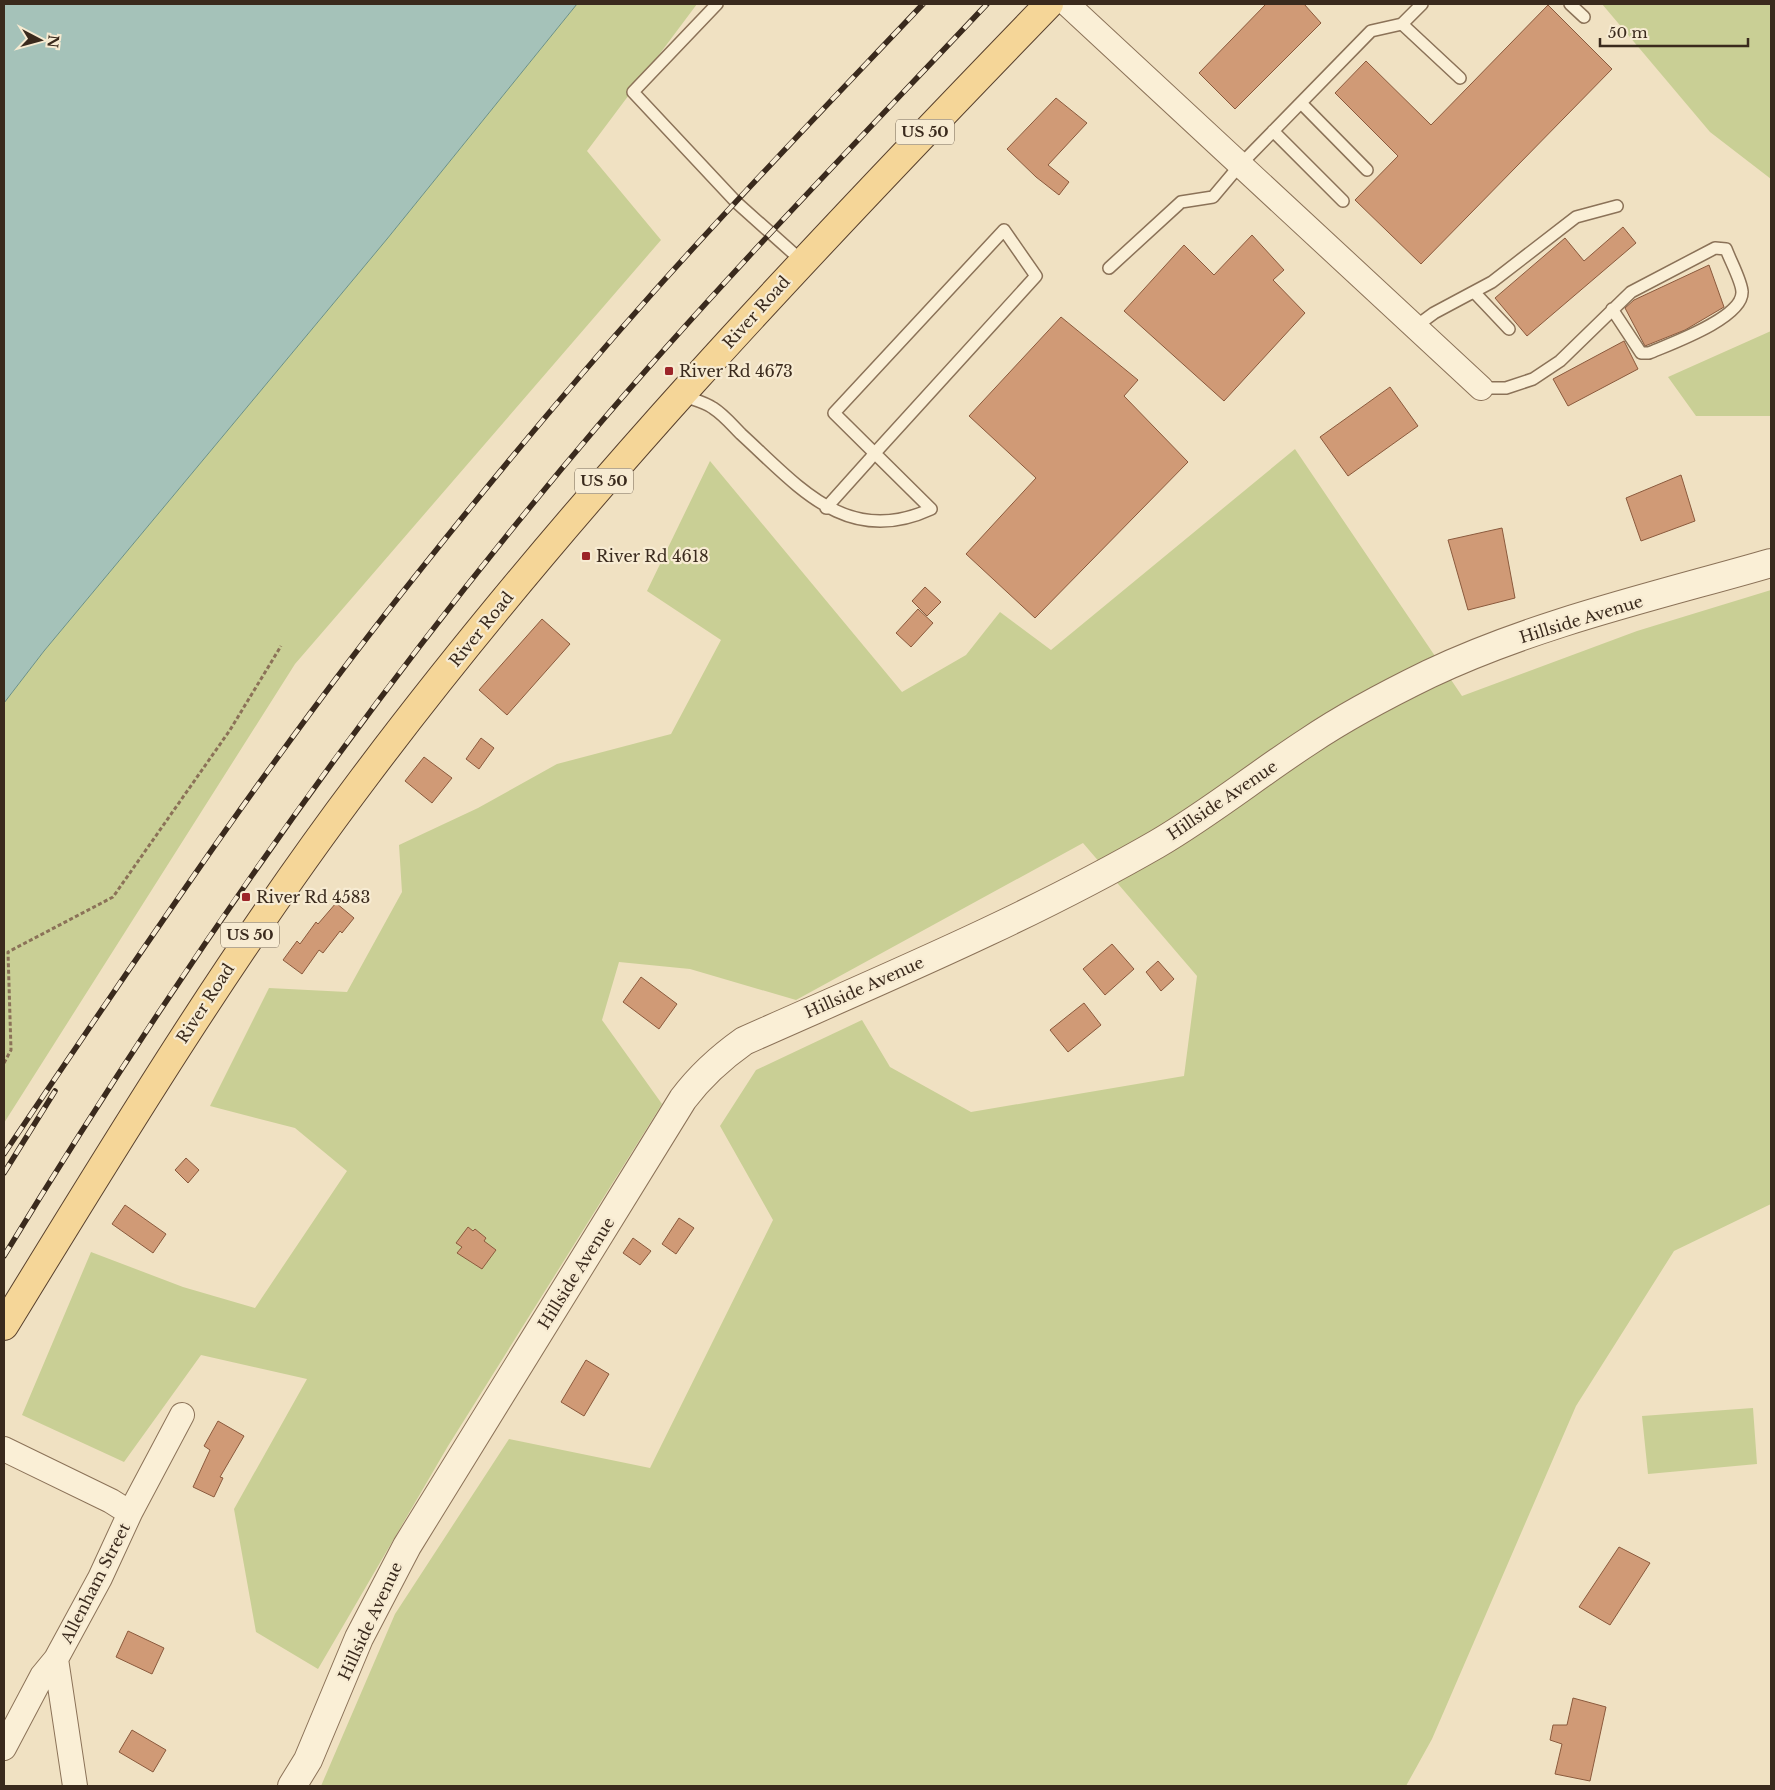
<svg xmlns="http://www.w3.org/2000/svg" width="1775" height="1790" viewBox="0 0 1775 1790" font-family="'Libre Baskerville',serif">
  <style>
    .green { fill: #c9cf95 }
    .water { fill: #a5c2b9; stroke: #6b9187 }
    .building { fill: #d09a76; stroke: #8b5a3d }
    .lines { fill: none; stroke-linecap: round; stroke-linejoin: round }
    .service-casing { stroke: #8b7258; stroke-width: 14 }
    .minor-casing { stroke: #8b7258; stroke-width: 26 }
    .tertiary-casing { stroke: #8b7258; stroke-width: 30 }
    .primary-casing { stroke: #58402d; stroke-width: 30 }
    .path { stroke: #8b7258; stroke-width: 3; stroke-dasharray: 4 2.5; stroke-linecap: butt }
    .service { stroke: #faefd6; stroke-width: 11 }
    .minor { stroke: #faefd6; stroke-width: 24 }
    .tertiary { stroke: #faefd6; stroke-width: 28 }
    .primary { stroke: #f5d698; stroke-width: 28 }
    .rail-casing { stroke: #3a2a1d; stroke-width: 5.5 }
    .rail { stroke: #f7ebd2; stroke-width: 4; stroke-dasharray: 11; stroke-linecap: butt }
    .poi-dot { fill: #9c2529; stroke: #f7ebd2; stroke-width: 2 }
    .labels { text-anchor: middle; stroke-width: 4.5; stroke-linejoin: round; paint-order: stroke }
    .shield { fill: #f7ebd2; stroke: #736453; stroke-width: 1 }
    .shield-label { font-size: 15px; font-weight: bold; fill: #3a2a1d }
    .street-label { font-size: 16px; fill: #3a2a1d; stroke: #f7ebd2 }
    .poi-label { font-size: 16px; fill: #3a2a1d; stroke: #f7ebd2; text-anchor: start }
  </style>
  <rect width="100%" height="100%" fill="#f0e1c2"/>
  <path class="green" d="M 577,4 L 697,4 L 587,151 L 661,240 L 295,664 L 4,1123 L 4,703 L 44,651 L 387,239 Z
    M 1602,4 L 1771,4 L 1771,179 L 1710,132 Z
    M 1771,331 L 1771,416 L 1696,416 L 1668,377 Z
    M 1295,449 L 1462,696 L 1637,631 L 1771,590 L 1771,1204 L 1674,1251 L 1576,1406 L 1432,1739 L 1406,1786 L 321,1786 L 395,1614 L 509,1439 L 650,1468 L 773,1220 L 720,1126 L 756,1070 L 862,1020 L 890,1067 L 971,1112 L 1184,1076 L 1197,976 L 1083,843 L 796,1000 L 690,969 L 619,962 L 602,1020 L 662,1104 L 448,1446 L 318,1669 L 256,1632 L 234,1509 L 307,1379 L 201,1355 L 124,1462 L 22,1415 L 91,1252 L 183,1287 L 255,1308 L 347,1171 L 295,1128 L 210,1106 L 269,988 L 347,992 L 402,892 L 399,845 L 478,808 L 557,764 L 671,734 L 721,640 L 647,591 L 710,461 L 902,692 L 966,655 L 1000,612 L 1051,650 Z
    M 1753,1408 L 1757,1464 L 1648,1474 L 1642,1416 Z"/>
  <path class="water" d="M 4,4 L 577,4 L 387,239 L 44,651 L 4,703 Z"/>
  <path class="building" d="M 1266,4 L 1304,4 L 1321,23 L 1235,109 L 1199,73 Z
    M 1548,5 L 1612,69 L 1421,264 L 1355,200 L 1398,156 L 1335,93 L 1366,61 L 1431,125 Z
    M 1056,98 L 1087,123 L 1048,165 L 1069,182 L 1059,195 L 1036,177 L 1007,149 Z
    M 1623,227 L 1636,243 L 1527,336 L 1495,298 L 1565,238 L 1584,261 Z
    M 1252,235 L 1284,270 L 1273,280 L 1305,313 L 1224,401 L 1124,311 L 1184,245 L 1214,275 Z
    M 1709,265 L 1724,307 L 1685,330 L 1645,346 L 1625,308 L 1634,300 Z
    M 1061,317 L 1138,380 L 1124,396 L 1188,462 L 1035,618 L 966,554 L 1036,478 L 969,416 Z
    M 1624,341 L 1638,369 L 1568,406 L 1553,379 Z
    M 1390,387 L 1418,426 L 1348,476 L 1320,437 Z
    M 1681,475 L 1695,521 L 1641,541 L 1626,498 Z
    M 1502,528 L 1515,598 L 1468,610 L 1448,540 Z
    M 925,587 L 941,602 L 927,616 L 912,601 Z
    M 918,609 L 933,623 L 911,647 L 896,633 Z
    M 542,619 L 570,644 L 507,715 L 479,690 Z
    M 481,738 L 494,748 L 479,769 L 466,759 Z
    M 424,757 L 452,778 L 432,803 L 405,781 Z
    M 336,903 L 354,918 L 342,933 L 340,931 L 323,953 L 319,950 L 302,974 L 283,960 L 297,941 L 300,944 L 316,922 L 318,924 Z
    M 1112,944 L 1134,969 L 1105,995 L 1083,969 Z
    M 1158,961 L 1174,979 L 1161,991 L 1146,972 Z
    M 641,977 L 677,1004 L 659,1029 L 623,1002 Z
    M 1084,1003 L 1101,1025 L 1068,1052 L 1050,1030 Z
    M 186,1158 L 199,1170 L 188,1183 L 175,1170 Z
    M 125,1205 L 166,1234 L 153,1253 L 112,1224 Z
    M 679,1218 L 694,1228 L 676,1254 L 662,1244 Z
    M 468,1227 L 473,1231 L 475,1229 L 486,1238 L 484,1241 L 496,1250 L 482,1269 L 457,1253 L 462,1247 L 456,1243 Z
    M 633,1238 L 651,1251 L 640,1265 L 623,1253 Z
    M 586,1360 L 609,1374 L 584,1416 L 561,1402 Z
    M 218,1421 L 244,1436 L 220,1477 L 223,1478 L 214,1497 L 193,1487 L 210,1450 L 204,1446 Z
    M 1619,1547 L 1650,1563 L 1610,1625 L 1579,1607 Z
    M 128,1631 L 164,1648 L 152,1674 L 116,1657 Z
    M 1573,1698 L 1606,1707 L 1590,1781 L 1555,1774 L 1562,1744 L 1550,1740 L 1553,1725 L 1567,1725 Z
    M 132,1730 L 166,1750 L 153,1772 L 119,1752 Z"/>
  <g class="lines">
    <g class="service-casing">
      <path id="service" d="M 717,4 L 633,92 L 736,202 L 802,261
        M 1570,4 L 1584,17
        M 1402,24 L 1422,4
        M 1301,103 L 1367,170
        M 1273,131 L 1343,201
        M 1109,268 L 1181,202 L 1213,197 L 1240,165 L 1371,31 L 1402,24 L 1460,78
        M 1474,292 L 1509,329
        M 1415,327 L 1434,313 L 1492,282 L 1576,217 L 1617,206
        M 1481,388 L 1506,388 L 1533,379 L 1560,361 L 1631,292 L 1715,248 L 1726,249 C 1730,260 1742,282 1742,292 C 1743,318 1670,344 1649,353 L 1641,353 L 1612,309
        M 681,395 C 691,399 705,402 713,408 C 724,415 732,425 741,434 C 798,486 847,548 931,509 L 834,413 L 1004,230 L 1036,276 L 874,454 L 869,460 L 826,508"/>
    </g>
    <g class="minor-casing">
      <path id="minor" d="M 1067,4 L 1481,388
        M 4,1449 L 111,1501 L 130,1513
        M 56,1659 L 75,1786
        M 4,1748 L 42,1676 L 56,1659 L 100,1578 L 130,1513 L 182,1415"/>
    </g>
    <g class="tertiary-casing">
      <path id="tertiary" d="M 292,1786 L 308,1760 L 359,1638 L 407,1546 L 683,1099 C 701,1075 720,1058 744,1041 C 883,979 1025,920 1157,844 C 1210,813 1258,774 1309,741 C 1346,716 1388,694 1429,674 C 1537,623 1656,596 1771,563"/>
    </g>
    <g class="primary-casing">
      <path id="primary" d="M 4,1326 C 118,1140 231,954 363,779 C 570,503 809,252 1049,4"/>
    </g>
    <path class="path" d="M 4,1063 L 11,1050 L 8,952 L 113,897 L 230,730 L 281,646"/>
    <use href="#service" class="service"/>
    <use href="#minor" class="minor"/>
    <use href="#tertiary" class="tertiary"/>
    <use href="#primary" class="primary"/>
    <g class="rail-casing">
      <path id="rail" d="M 4,1154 C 138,956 271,756 421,569 C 495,476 571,385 650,296 C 738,197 831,101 923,4
        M 4,1173 L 55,1091
        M 4,1256 C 182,964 374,689 596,428 C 720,282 855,144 987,4"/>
    </g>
    <use href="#rail" class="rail"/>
  </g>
  <g class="poi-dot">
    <rect x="664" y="366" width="10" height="10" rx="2.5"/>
    <rect x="581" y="551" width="10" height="10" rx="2.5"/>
    <rect x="241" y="892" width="10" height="10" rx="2.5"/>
  </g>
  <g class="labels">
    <g class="shield">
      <rect x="896" y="119.5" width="58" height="25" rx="4"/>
      <rect x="575" y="468.5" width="58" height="25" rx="4"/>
      <rect x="221" y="922.5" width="58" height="25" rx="4"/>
    </g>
    <g class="shield-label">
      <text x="925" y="137">US 50</text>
      <text x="604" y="486">US 50</text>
      <text x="250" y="940">US 50</text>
    </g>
    <g class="street-label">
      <text transform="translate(756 312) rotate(-48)" y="6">River Road</text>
      <text transform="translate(1581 619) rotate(-17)" y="6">Hillside Avenue</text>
      <text transform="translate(481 629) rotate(-51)" y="6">River Road</text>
      <text transform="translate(1222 800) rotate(-34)" y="6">Hillside Avenue</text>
      <text transform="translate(864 987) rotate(-24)" y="6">Hillside Avenue</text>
      <text transform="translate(205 1003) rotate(-57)" y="6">River Road</text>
      <text transform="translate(576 1273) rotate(-58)" y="6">Hillside Avenue</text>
      <text transform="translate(95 1583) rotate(-63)" y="6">Allenham Street</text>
      <text transform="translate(370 1621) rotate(-65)" y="6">Hillside Avenue</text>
    </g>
    <g class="poi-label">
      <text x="679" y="377">River Rd 4673</text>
      <text x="596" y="562">River Rd 4618</text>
      <text x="256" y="903">River Rd 4583</text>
    </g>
  </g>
  <rect width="1775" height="1790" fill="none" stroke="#3a2a1d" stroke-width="10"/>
  <g transform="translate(40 40) rotate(96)" stroke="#f7ebd2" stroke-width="4" paint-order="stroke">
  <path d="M0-4L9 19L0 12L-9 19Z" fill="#3a2a1d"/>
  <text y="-8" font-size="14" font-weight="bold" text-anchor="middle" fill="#3a2a1d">N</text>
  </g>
  <path d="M1600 38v8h148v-8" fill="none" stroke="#3a2a1d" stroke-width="2.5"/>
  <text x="1608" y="38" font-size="15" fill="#3a2a1d" stroke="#f7ebd2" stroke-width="4" paint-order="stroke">50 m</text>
</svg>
